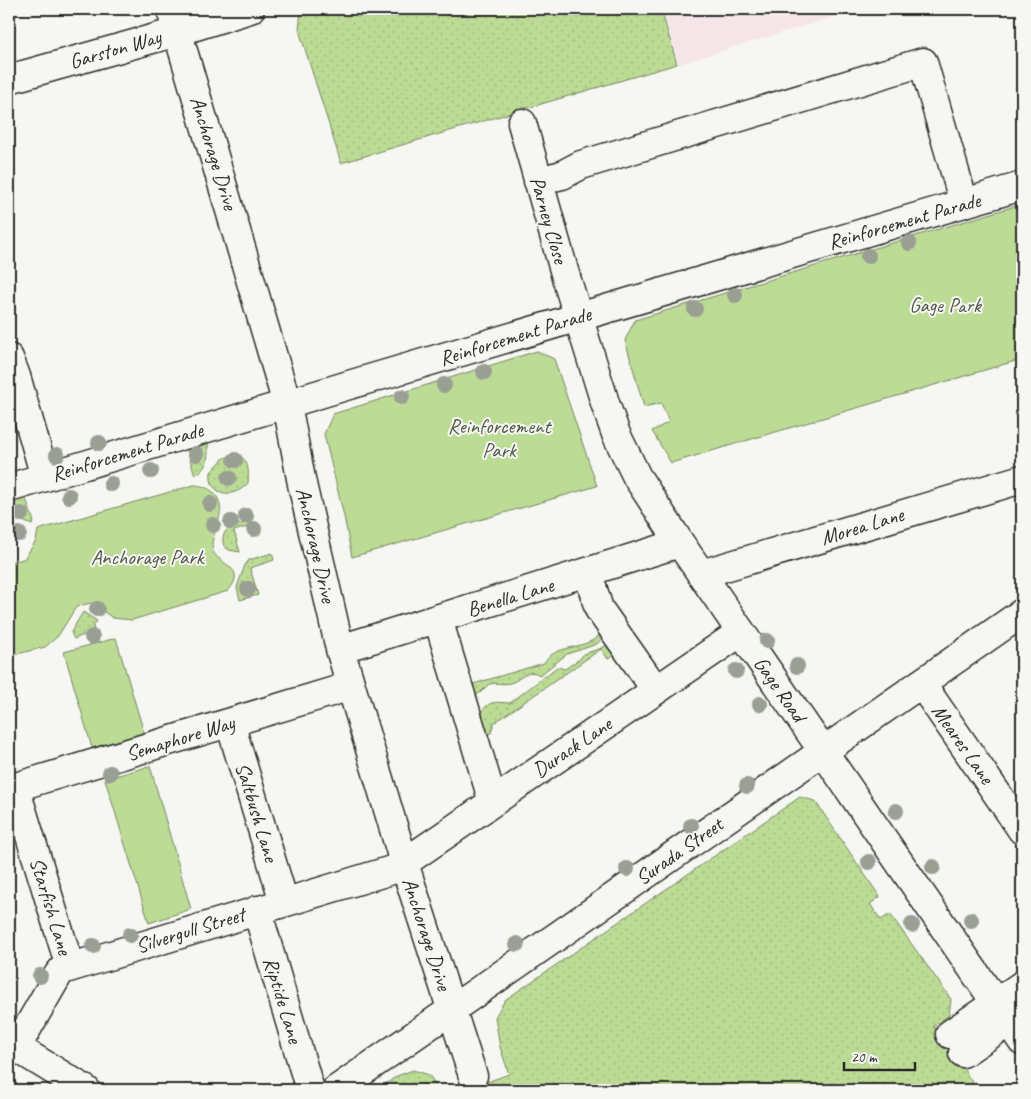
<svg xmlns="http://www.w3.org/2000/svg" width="1031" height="1099" viewBox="0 0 1031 1099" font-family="Caveat,sans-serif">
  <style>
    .built { fill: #f5e5e9 }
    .grass { fill: url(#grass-dots); stroke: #748460 }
    .park { fill: #bcdc95; stroke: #748460 }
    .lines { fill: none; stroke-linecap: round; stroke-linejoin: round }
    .minor-casing { stroke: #2b2b2b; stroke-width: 31 }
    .minor { stroke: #f6f6f2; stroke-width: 28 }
    .tree { fill: #9a9f93 }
    .labels { text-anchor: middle; stroke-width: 4; stroke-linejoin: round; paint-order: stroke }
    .street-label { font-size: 21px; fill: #2b2b2b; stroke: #f6f6f2 }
    .park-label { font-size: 21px; fill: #4f5746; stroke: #f6f6f2 }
  </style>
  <defs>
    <pattern id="grass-dots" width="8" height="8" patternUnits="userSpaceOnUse" patternTransform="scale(1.25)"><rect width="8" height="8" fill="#bcdc95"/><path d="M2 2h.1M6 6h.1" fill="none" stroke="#a2bd81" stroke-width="1.8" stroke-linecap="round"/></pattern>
  </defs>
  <rect width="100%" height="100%" fill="#f6f6f2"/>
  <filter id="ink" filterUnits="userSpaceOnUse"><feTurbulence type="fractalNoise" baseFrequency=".02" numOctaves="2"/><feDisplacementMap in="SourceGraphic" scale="10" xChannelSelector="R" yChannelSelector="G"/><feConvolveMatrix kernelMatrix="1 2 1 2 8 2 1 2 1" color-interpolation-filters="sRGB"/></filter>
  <g filter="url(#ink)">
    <path class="built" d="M 662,9 L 849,9 L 850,12 L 679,64 Z"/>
    <path class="grass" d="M 306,9 L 661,9 L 677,64 L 341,163 L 299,30 L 301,10 Z
      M 208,438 C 208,454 210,467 195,475 L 187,450 L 188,446 Z
      M 234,454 C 249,457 249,470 248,483 C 235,499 208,497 211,472 L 223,459 Z
      M 25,496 L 34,522 L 32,525 L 18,519 L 9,520 L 9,498 Z
      M 251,523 L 253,525 L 234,531 L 240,552 L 229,550 L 224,546 C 218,528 237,523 251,523 Z
      M 272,553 L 274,560 L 250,568 L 258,595 L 240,600 L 237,587 L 245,565 L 249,560 Z
      M 83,612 L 97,621 L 93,626 L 94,631 L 74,639 L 71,632 Z
      M 603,634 L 604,636 L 597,644 L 567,654 L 540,675 C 526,667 522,680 510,683 C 503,685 496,682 489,684 L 480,693 L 473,696 L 470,685 L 544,663 C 553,647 574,649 589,642 C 595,640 597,636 603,634 Z
      M 610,643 L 617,654 L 608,659 L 601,649 L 494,723 L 491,733 L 485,735 L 479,716 C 488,700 494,702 510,703 L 557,667 L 565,669 L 581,658 L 583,654 L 602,648 Z
      M 800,797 L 815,801 L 880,897 L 870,904 L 881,920 L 890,914 L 951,999 L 949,1015 L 933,1026 L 978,1090 L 465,1090 L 509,1074 L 500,1047 L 495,1017 L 505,1000 Z
      M 413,1070 L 429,1075 L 439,1090 L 377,1090 L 397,1076 Z"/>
    <path class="park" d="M 1022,204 L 1022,359 L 671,463 L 652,431 L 669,422 L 661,403 L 644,407 L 625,340 L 635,320 Z
      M 537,351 L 554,359 L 597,486 L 352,557 L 344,516 L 324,434 L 333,414 Z
      M 194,485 C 200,485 206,487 212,491 C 233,510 207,535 213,551 C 218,565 249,567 228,591 L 132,620 L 113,618 L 90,603 L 76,607 L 58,636 L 45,647 L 9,656 L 9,562 L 24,559 L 36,541 L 38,530 Z
      M 116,638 L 144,733 L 92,748 L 64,652 Z
      M 150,766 L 191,909 L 149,923 L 105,779 Z"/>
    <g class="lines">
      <g class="minor-casing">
        <path id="minor" d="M 171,10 L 287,404 L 302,484 L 340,649 L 405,866 L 473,1076
          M 9,79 L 177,32 L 250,9
          M 522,123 L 565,274 L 606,406 L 616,434 L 637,477 L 680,543 L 1022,1041
          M 538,181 L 562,175 L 581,165 L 923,62 L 964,203
          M 9,358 L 16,376 L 45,477
          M 9,488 L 349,385 L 1022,186
          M 588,573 L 599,609 L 656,690
          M 701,574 L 1022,479
          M 438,619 L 493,802
          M 340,649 L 680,543
          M 921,683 L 1022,830
          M 230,723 L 284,902
          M 15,787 L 70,967
          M 9,789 L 351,686
          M 404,863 L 741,632
          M 257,910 L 310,1090
          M 950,1034 L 1022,985
          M 9,1043 L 86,1090
          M 16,1048 L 58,975 L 62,970 L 405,866
          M 963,1053 L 1022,1013
          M 336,1090 L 1022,613"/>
      </g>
      <use href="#minor" class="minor"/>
    </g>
    <g class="tree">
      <circle cx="909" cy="243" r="8"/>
      <circle cx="868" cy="256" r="8"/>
      <circle cx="735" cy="295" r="8"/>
      <circle cx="695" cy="309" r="8"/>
      <circle cx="484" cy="372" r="8"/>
      <circle cx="444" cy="385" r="8"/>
      <circle cx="402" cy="397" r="8"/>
      <circle cx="99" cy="443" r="8"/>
      <circle cx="196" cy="454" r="8"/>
      <circle cx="57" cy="455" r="8"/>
      <circle cx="235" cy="460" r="8"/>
      <circle cx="151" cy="471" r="8"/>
      <circle cx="229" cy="478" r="8"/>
      <circle cx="111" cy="484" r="8"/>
      <circle cx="69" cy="496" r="8"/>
      <circle cx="210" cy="504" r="8"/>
      <circle cx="21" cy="514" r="8"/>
      <circle cx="246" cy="516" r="8"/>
      <circle cx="231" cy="522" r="8"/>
      <circle cx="213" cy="525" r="8"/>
      <circle cx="254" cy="529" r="8"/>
      <circle cx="19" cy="534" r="8"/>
      <circle cx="248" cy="589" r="8"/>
      <circle cx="97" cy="609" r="8"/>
      <circle cx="92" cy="637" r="8"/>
      <circle cx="767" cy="641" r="8"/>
      <circle cx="797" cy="666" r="8"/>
      <circle cx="736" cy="671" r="8"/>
      <circle cx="760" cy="704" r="8"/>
      <circle cx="110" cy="773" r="8"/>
      <circle cx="747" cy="786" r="8"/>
      <circle cx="896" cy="811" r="8"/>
      <circle cx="691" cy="826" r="8"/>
      <circle cx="869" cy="862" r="8"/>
      <circle cx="933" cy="867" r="8"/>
      <circle cx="627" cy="869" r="8"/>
      <circle cx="971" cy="920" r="8"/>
      <circle cx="912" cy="925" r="8"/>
      <circle cx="130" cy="935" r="8"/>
      <circle cx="517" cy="944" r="8"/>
      <circle cx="93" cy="946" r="8"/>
      <circle cx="40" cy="976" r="8"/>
    </g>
  </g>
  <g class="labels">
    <g class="street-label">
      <text transform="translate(115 49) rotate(-16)" y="7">Garston Way</text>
      <text transform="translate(214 153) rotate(73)" y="7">Anchorage Drive</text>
      <text transform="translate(549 220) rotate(74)" y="7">Parney Close</text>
      <text transform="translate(904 221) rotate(-16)" y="7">Reinforcement Parade</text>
      <text transform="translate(515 336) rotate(-17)" y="7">Reinforcement Parade</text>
      <text transform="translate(127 452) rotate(-17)" y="7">Reinforcement Parade</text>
      <text transform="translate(862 526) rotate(-17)" y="7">Morea Lane</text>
      <text transform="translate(316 545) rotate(77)" y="7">Anchorage Drive</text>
      <text transform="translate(510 597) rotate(-17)" y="7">Benella Lane</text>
      <text transform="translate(780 689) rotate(55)" y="7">Gage Road</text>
      <text transform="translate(180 738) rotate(-17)" y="7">Semaphore Way</text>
      <text transform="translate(963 744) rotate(55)" y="7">Meares Lane</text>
      <text transform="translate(572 747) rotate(-34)" y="7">Durack Lane</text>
      <text transform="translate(257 812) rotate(73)" y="7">Saltbush Lane</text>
      <text transform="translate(679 851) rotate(-35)" y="7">Surada Street</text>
      <text transform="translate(51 906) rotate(73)" y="7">Starfish Lane</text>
      <text transform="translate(190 930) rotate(-17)" y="7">Silvergull Street</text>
      <text transform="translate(427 934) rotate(72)" y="7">Anchorage Drive</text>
      <text transform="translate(283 1000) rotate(73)" y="7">Riptide Lane</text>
    </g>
    <g class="park-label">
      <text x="945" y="312">Gage Park</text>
      <text x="499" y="433">Reinforcement<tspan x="499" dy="24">Park</tspan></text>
      <text x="147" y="564">Anchorage Park</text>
    </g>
  </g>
  <rect width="1031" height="1099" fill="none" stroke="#f6f6f2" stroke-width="30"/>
  <rect x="15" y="15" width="1001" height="1069" fill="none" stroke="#2b2b2b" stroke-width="2" filter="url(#ink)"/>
  <path d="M844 1062v8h71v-8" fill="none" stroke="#2b2b2b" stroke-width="2.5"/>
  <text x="851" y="1062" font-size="15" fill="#2b2b2b" stroke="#f6f6f2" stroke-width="4" paint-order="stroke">20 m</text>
</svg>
